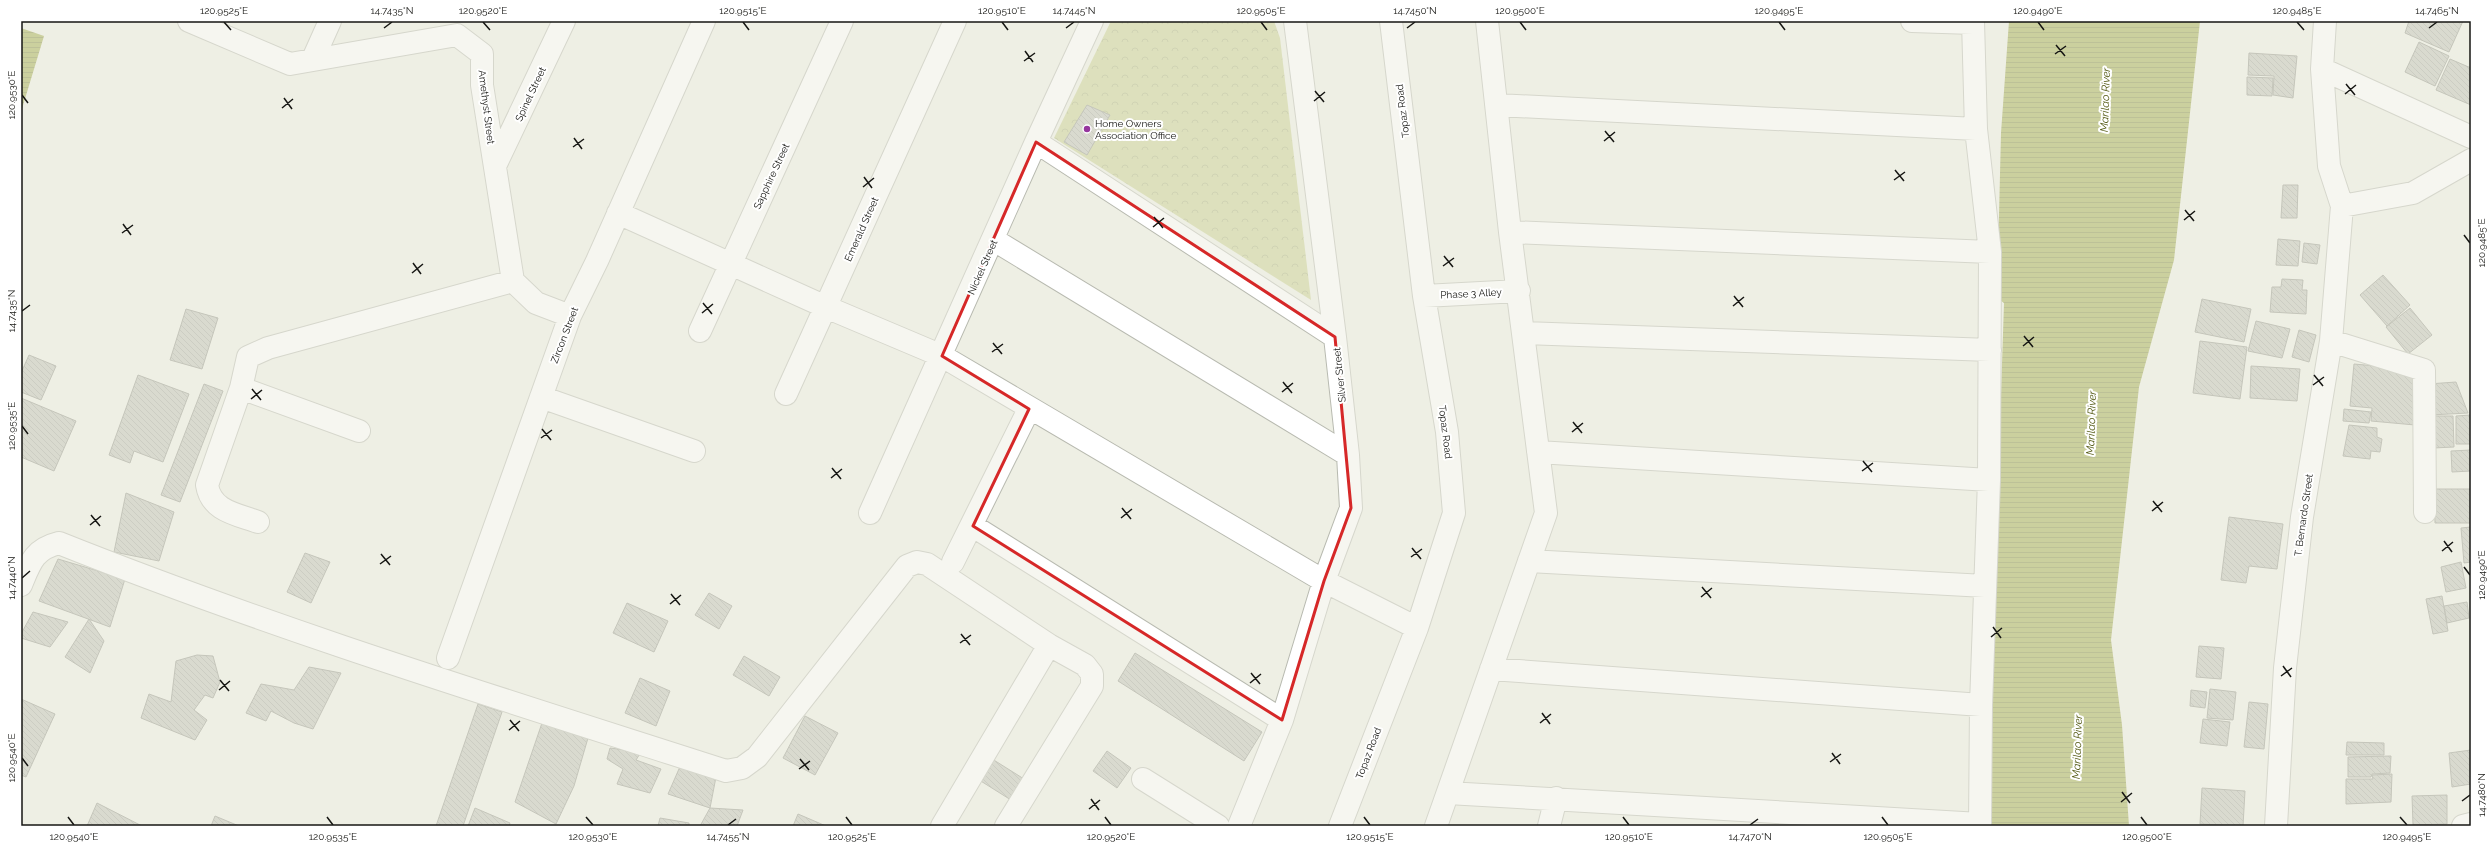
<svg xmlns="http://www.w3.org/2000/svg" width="2492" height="847" viewBox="0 0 2492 847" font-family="Raleway,sans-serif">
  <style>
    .park { fill: url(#park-crowns) }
    .water { fill: url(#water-rules) }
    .building { fill: url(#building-back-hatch); stroke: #929489 }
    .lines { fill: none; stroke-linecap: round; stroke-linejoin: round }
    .minor-casing { stroke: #b8bab0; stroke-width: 24 }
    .minor { stroke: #fff; stroke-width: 22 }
    .marked { fill: none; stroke: #d62828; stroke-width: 3; stroke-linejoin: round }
    .ticks { fill: none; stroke: #161613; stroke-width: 1.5 }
    .poi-dot { fill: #96369e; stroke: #fff; stroke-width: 1.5 }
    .labels { text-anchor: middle; stroke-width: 4; stroke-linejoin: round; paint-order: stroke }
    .street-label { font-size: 10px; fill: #161613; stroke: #fff }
    .poi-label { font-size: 10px; fill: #161613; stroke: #fff; text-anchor: start }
    .water-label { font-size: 11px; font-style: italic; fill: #525811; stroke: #fff }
    .neatline { fill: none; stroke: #161613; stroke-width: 1.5 }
    .ticks-label { font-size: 10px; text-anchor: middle; fill: #161613 }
  </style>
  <defs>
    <pattern id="park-crowns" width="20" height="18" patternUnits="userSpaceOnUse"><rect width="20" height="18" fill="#c7cf8f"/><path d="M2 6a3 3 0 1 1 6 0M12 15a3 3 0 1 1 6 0" fill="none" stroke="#aab17a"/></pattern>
    <pattern id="water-rules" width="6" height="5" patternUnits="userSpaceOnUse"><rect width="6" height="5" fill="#a0aa4a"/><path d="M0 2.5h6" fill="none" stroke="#81893c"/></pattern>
    <pattern id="building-back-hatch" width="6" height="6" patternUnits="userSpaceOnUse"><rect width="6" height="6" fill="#bfc1b7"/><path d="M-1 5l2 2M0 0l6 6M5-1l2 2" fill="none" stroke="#a3a59c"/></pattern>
  </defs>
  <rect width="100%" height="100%" fill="#eeefe4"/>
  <path class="park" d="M 1111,21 L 1274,21 L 1280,38 L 1311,300 L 1054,138 Z"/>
  <path class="water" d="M 2009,21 L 2200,21 L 2174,260 L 2139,387 L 2111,640 L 2122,725 L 2129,826 L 1987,826 L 2004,303 L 1997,298 L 2001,133 Z
    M 21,28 L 44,36 L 21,112 Z"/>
  <path class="building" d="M 2409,21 L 2463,21 L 2449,52 L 2405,33 Z
    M 2419,42 L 2449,56 L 2435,86 L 2405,72 Z
    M 2249,53 L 2297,56 L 2293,98 L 2273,95 L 2274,76 L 2248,75 Z
    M 2450,59 L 2471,68 L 2471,105 L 2436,90 Z
    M 2247,77 L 2273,78 L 2272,96 L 2247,95 Z
    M 1087,105 L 1110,115 L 1087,155 L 1064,142 Z
    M 2283,185 L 2298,185 L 2297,218 L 2281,218 Z
    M 2278,239 L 2300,241 L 2298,266 L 2276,265 Z
    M 2304,243 L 2320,245 L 2317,264 L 2302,262 Z
    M 2383,275 L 2410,305 L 2387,326 L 2360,295 Z
    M 2282,279 L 2303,280 L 2302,290 L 2307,290 L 2306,314 L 2270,312 L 2272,287 L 2281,287 Z
    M 2202,299 L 2251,309 L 2244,342 L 2195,332 Z
    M 2410,308 L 2432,335 L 2408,354 L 2386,327 Z
    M 186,309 L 218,318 L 202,369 L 170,360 Z
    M 2256,321 L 2290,329 L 2282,358 L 2248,351 Z
    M 2299,330 L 2316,335 L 2309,362 L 2292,357 Z
    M 2200,341 L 2247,347 L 2240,399 L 2193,393 Z
    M 29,355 L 56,366 L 41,400 L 21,392 L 21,373 Z
    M 2354,364 L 2420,370 L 2415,425 L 2371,421 L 2372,408 L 2350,406 Z
    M 2251,366 L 2300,369 L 2297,401 L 2250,398 Z
    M 138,375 L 189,394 L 163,462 L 134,451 L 130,463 L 109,455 Z
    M 2456,382 L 2468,413 L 2430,415 L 2428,384 Z
    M 204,384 L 223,391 L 180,502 L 161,495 Z
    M 21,398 L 76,421 L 54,471 L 21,457 Z
    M 2344,409 L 2371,412 L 2369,423 L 2343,421 Z
    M 2471,415 L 2471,444 L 2456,444 L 2456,416 Z
    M 2432,416 L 2453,416 L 2454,447 L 2433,448 Z
    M 2349,425 L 2377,428 L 2377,437 L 2382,439 L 2380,452 L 2371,451 L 2370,459 L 2343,456 Z
    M 2471,450 L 2471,471 L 2452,472 L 2451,451 Z
    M 2434,489 L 2471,489 L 2471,523 L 2435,523 Z
    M 126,493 L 174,512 L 159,561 L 114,552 Z
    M 2229,517 L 2283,524 L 2277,569 L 2249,566 L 2246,583 L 2221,580 Z
    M 2471,527 L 2471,562 L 2464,563 L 2461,528 Z
    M 305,553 L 330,562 L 311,603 L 287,592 Z
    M 58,559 L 125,579 L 110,627 L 39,601 Z
    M 2461,562 L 2466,588 L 2446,592 L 2441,567 Z
    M 709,593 L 732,606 L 719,629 L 695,615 Z
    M 2442,596 L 2448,631 L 2433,634 L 2426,599 Z
    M 2467,602 L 2469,618 L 2447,623 L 2444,606 Z
    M 627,603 L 668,621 L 654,652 L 613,633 Z
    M 33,612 L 68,622 L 50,647 L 21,638 L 21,634 Z
    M 89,619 L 104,641 L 90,673 L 65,657 Z
    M 2199,646 L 2224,648 L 2221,679 L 2196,677 Z
    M 1135,653 L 1262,732 L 1244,761 L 1118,681 Z
    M 197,655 L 213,656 L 220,682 L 213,698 L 205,695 L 194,710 L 207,720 L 195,740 L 141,718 L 149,694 L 171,702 L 176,661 Z
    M 744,656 L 780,677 L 769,696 L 733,675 Z
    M 309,667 L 341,673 L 313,729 L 294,723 L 271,711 L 266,721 L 246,713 L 261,684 L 294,690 Z
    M 640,678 L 670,691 L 656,726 L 625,713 Z
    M 2210,689 L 2236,692 L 2233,720 L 2207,718 Z
    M 2191,690 L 2207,692 L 2205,708 L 2190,706 Z
    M 21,699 L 55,714 L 26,777 L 21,775 Z
    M 2249,702 L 2268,704 L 2264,749 L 2244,747 Z
    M 478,704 L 502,712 L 463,826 L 436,826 Z
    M 805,716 L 838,733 L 815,775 L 783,758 Z
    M 2203,719 L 2230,722 L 2227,746 L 2200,743 Z
    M 543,720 L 588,738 L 574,786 L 556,824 L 515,802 Z
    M 2347,742 L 2384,743 L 2384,755 L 2346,755 Z
    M 610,748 L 641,752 L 636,760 L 661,769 L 650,793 L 617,784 L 623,769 L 607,759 Z
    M 2471,750 L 2471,784 L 2452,787 L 2449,753 Z
    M 1107,751 L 1131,768 L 1117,788 L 1093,771 Z
    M 2391,756 L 2390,773 L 2372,774 L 2371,777 L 2348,777 L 2348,757 Z
    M 989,757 L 1024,779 L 1011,800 L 976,778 Z
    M 682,762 L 716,777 L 710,808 L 668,794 Z
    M 2392,774 L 2391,802 L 2346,804 L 2346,779 L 2373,779 L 2372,775 Z
    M 2202,788 L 2245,791 L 2243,826 L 2200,824 Z
    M 2447,795 L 2447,824 L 2413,825 L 2412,796 Z
    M 97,803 L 142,826 L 87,826 Z
    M 475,808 L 510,823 L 509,826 L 468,826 Z
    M 710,808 L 743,810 L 737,826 L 700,826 Z
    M 798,814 L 826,826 L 793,826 Z
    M 215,816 L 239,826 L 211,826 Z
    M 660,818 L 689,823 L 689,826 L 658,826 Z"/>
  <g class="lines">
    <g class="minor-casing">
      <path id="minor" d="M 189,21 L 290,64 L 457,35 L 482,54 L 482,85 L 513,281 L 536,303 L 570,316
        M 1912,21 L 1973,23
        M 1973,21 L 1976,129 L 1990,252 L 1989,480 L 1981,705 L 1980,826
        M 313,59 L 330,21
        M 2322,69 L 2471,137
        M 1497,105 L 1976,129
        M 1036,142 L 1335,337
        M 495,166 L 564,21
        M 2342,206 L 2413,193 L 2471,160
        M 618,213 L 826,307 L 942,356 L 1324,581 L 1417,628
        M 1510,232 L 1990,252
        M 994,240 L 1348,455
        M 1424,296 L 1519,291
        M 700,331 L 842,21
        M 1523,333 L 1990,350
        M 2331,341 L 2424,370 L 2425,512
        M 241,388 L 359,431
        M 786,394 L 955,21
        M 541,397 L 694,451
        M 1538,452 L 1989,480
        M 870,513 L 1036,142 L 1092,21
        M 258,522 C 236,514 211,511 207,485 L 241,388 L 248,357 L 268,348 L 513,281
        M 973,526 L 1282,720
        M 1529,561 L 1985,586
        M 953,562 L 1029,409
        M 21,585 C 30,563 34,549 59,543 C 277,630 502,699 726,771 L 742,768 L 757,757 L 907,566 L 917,562 L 927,564 L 1049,645 L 1085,665 L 1092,674 L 1092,686 L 1006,826
        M 448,658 L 570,316 L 597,261 L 704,21
        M 1491,669 L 1981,705
        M 1143,779 L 1218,826
        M 1448,793 L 1980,824
        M 942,826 L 1049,645
        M 1239,826 L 1282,720 L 1324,581 L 1351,508 L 1348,455 L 1335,337 L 1295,21
        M 1340,826 L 1417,628 L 1454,513 L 1447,432 L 1424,296 L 1391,21
        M 1436,826 L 1546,513 L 1510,232 L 1487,21
        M 1549,826 L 1556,798
        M 2276,826 L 2285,668 L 2302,517 L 2331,341 L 2342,206 L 2329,166 L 2322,69 L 2325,21
        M 2463,826 L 2471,824"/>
    </g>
    <use href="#minor" class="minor"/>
  </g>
  <path d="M0 0H2492V847H0ZM 1036,142 L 1335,337 L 1351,508 L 1324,581 L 1282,720 L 973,526 L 1029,409 L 942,356 Z" fill="#eeefe4" fill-opacity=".55" fill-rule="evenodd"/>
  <path class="marked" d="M 1036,142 L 1335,337 L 1351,508 L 1324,581 L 1282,720 L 973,526 L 1029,409 L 942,356 Z"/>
  <path class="ticks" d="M 224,22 L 231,30M 483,22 L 490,30M 743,22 L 749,30M 1002,22 L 1008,30M 1261,22 L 1267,30M 1520,22 L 1526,30M 1779,22 L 1785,30M 2038,22 L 2044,30M 2297,22 L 2304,30M 384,28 L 392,22M 1066,28 L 1074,22M 1407,28 L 1415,22M 2429,28 L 2437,22M 2056,45 L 2065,56M 1025,51 L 1033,62M 2055,54 L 2066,46M 1024,61 L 1035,53M 2346,84 L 2355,95M 1315,91 L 1324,102M 2345,94 L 2356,85M 22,95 L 28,103M 284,98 L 292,109M 1314,101 L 1325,92M 282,108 L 293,99M 1605,131 L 1614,142M 574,138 L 582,149M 1604,141 L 1615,132M 573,147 L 584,139M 1895,170 L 1904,181M 864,177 L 872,188M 1894,180 L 1905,172M 863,187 L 874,178M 2185,210 L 2194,221M 1154,217 L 1163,228M 2184,220 L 2195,211M 123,224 L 131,235M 1153,227 L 1164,218M 122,233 L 133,225M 2464,235 L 2470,243M 1444,256 L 1453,267M 413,263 L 421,274M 1443,266 L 1454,258M 412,273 L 423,264M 1734,296 L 1743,307M 703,303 L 712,314M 1733,306 L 1744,297M 22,311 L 30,305M 702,313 L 713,304M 2024,336 L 2033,347M 993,343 L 1002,354M 2023,346 L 2034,337M 992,352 L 1003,344M 2314,375 L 2323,386M 1283,382 L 1292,393M 2313,385 L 2324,377M 252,389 L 261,400M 1282,392 L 1293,383M 251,399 L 262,390M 1573,422 L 1582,433M 22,426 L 28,434M 542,429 L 551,440M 1572,432 L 1583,423M 541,438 L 552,430M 1863,461 L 1872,472M 832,468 L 841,479M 1862,471 L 1873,463M 831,478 L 842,469M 2153,501 L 2162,512M 1122,508 L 1131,519M 2152,511 L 2163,502M 91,515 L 100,526M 1121,518 L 1132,509M 90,525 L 101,516M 2444,541 L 2452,552M 1412,548 L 1421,559M 2442,551 L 2453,542M 381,554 L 390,565M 1411,557 L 1422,549M 380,564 L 391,556M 2464,567 L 2470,575M 22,578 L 30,571M 1702,587 L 1711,598M 671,594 L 680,605M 1701,597 L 1712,588M 670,604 L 681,595M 1993,627 L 2001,638M 961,634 L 970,645M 1991,637 L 2002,628M 960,643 L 971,635M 2283,666 L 2291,677M 1251,673 L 1260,684M 2281,676 L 2292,668M 220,680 L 229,691M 1250,683 L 1261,674M 219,690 L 230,681M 1542,713 L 1550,724M 510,720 L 519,731M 1540,723 L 1551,714M 509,730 L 520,721M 1832,753 L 1840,764M 22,758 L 28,766M 800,759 L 809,770M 1830,762 L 1841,754M 799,769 L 810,761M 2122,792 L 2130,803M 1091,799 L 1099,810M 2462,801 L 2470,795M 2121,802 L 2132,793M 1089,809 L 1100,800M 68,817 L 74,825M 327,817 L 333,825M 586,817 L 593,825M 846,817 L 852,825M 1105,817 L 1111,825M 1364,817 L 1370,825M 1623,817 L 1629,825M 1882,817 L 1888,825M 2141,817 L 2147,825M 2400,817 L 2407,825M 728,825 L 736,819M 1750,825 L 1758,819"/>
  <circle class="poi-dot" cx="1087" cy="129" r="4"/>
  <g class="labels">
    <g class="street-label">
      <text transform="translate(530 94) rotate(-65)" y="4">Spinel Street</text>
      <text transform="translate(487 107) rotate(83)" y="4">Amethyst Street</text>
      <text transform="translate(1402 111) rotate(-97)" y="4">Topaz Road</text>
      <text transform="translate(771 176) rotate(-65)" y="4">Sapphire Street</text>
      <text transform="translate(861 229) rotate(-66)" y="4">Emerald Street</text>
      <text transform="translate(982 267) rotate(-66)" y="4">Nickel Street</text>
      <text transform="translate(1471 293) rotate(-3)" y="4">Phase 3 Alley</text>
      <text transform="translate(564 335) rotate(-69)" y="4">Zircon Street</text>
      <text transform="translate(1339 375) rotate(-96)" y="4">Silver Street</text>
      <text transform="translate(1446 432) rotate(83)" y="4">Topaz Road</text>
      <text transform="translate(2303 515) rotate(-82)" y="4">T. Bernardo Street</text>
      <text transform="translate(1368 753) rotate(-69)" y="4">Topaz Road</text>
    </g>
    <g class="poi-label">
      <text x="1095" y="127">Home Owners<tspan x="1095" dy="12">Association Office</tspan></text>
    </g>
    <g class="water-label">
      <text transform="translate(2105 100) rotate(-88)" y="4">Marilao River</text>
      <text transform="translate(2091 423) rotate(-88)" y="4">Marilao River</text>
      <text transform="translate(2077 747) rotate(-88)" y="4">Marilao River</text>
    </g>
  </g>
  <rect width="2492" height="847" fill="none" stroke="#ffffff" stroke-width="44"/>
  <rect x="22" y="22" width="2448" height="803" class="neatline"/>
  <g class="ticks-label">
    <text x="224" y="14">120.9525°E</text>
    <text x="392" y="14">14.7435°N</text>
    <text x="483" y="14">120.9520°E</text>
    <text x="743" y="14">120.9515°E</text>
    <text x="1002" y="14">120.9510°E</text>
    <text x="1074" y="14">14.7445°N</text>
    <text x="1261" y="14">120.9505°E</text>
    <text x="1415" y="14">14.7450°N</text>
    <text x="1520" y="14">120.9500°E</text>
    <text x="1779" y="14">120.9495°E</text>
    <text x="2038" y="14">120.9490°E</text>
    <text x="2297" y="14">120.9485°E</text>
    <text x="2437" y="14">14.7465°N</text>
    <text transform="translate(11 95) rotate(-90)" y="4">120.9530°E</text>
    <text transform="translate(2481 243) rotate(-90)" y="4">120.9485°E</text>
    <text transform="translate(11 311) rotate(-90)" y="4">14.7435°N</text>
    <text transform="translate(11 426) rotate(-90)" y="4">120.9535°E</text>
    <text transform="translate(2481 575) rotate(-90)" y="4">120.9490°E</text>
    <text transform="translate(11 578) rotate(-90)" y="4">14.7440°N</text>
    <text transform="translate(11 758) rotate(-90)" y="4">120.9540°E</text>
    <text transform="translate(2481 795) rotate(-90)" y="4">14.7480°N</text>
    <text x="74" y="840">120.9540°E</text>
    <text x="333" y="840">120.9535°E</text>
    <text x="593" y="840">120.9530°E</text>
    <text x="728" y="840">14.7455°N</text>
    <text x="852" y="840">120.9525°E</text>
    <text x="1111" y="840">120.9520°E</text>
    <text x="1370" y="840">120.9515°E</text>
    <text x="1629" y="840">120.9510°E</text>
    <text x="1750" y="840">14.7470°N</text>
    <text x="1888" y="840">120.9505°E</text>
    <text x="2147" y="840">120.9500°E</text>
    <text x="2407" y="840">120.9495°E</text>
  </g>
</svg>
